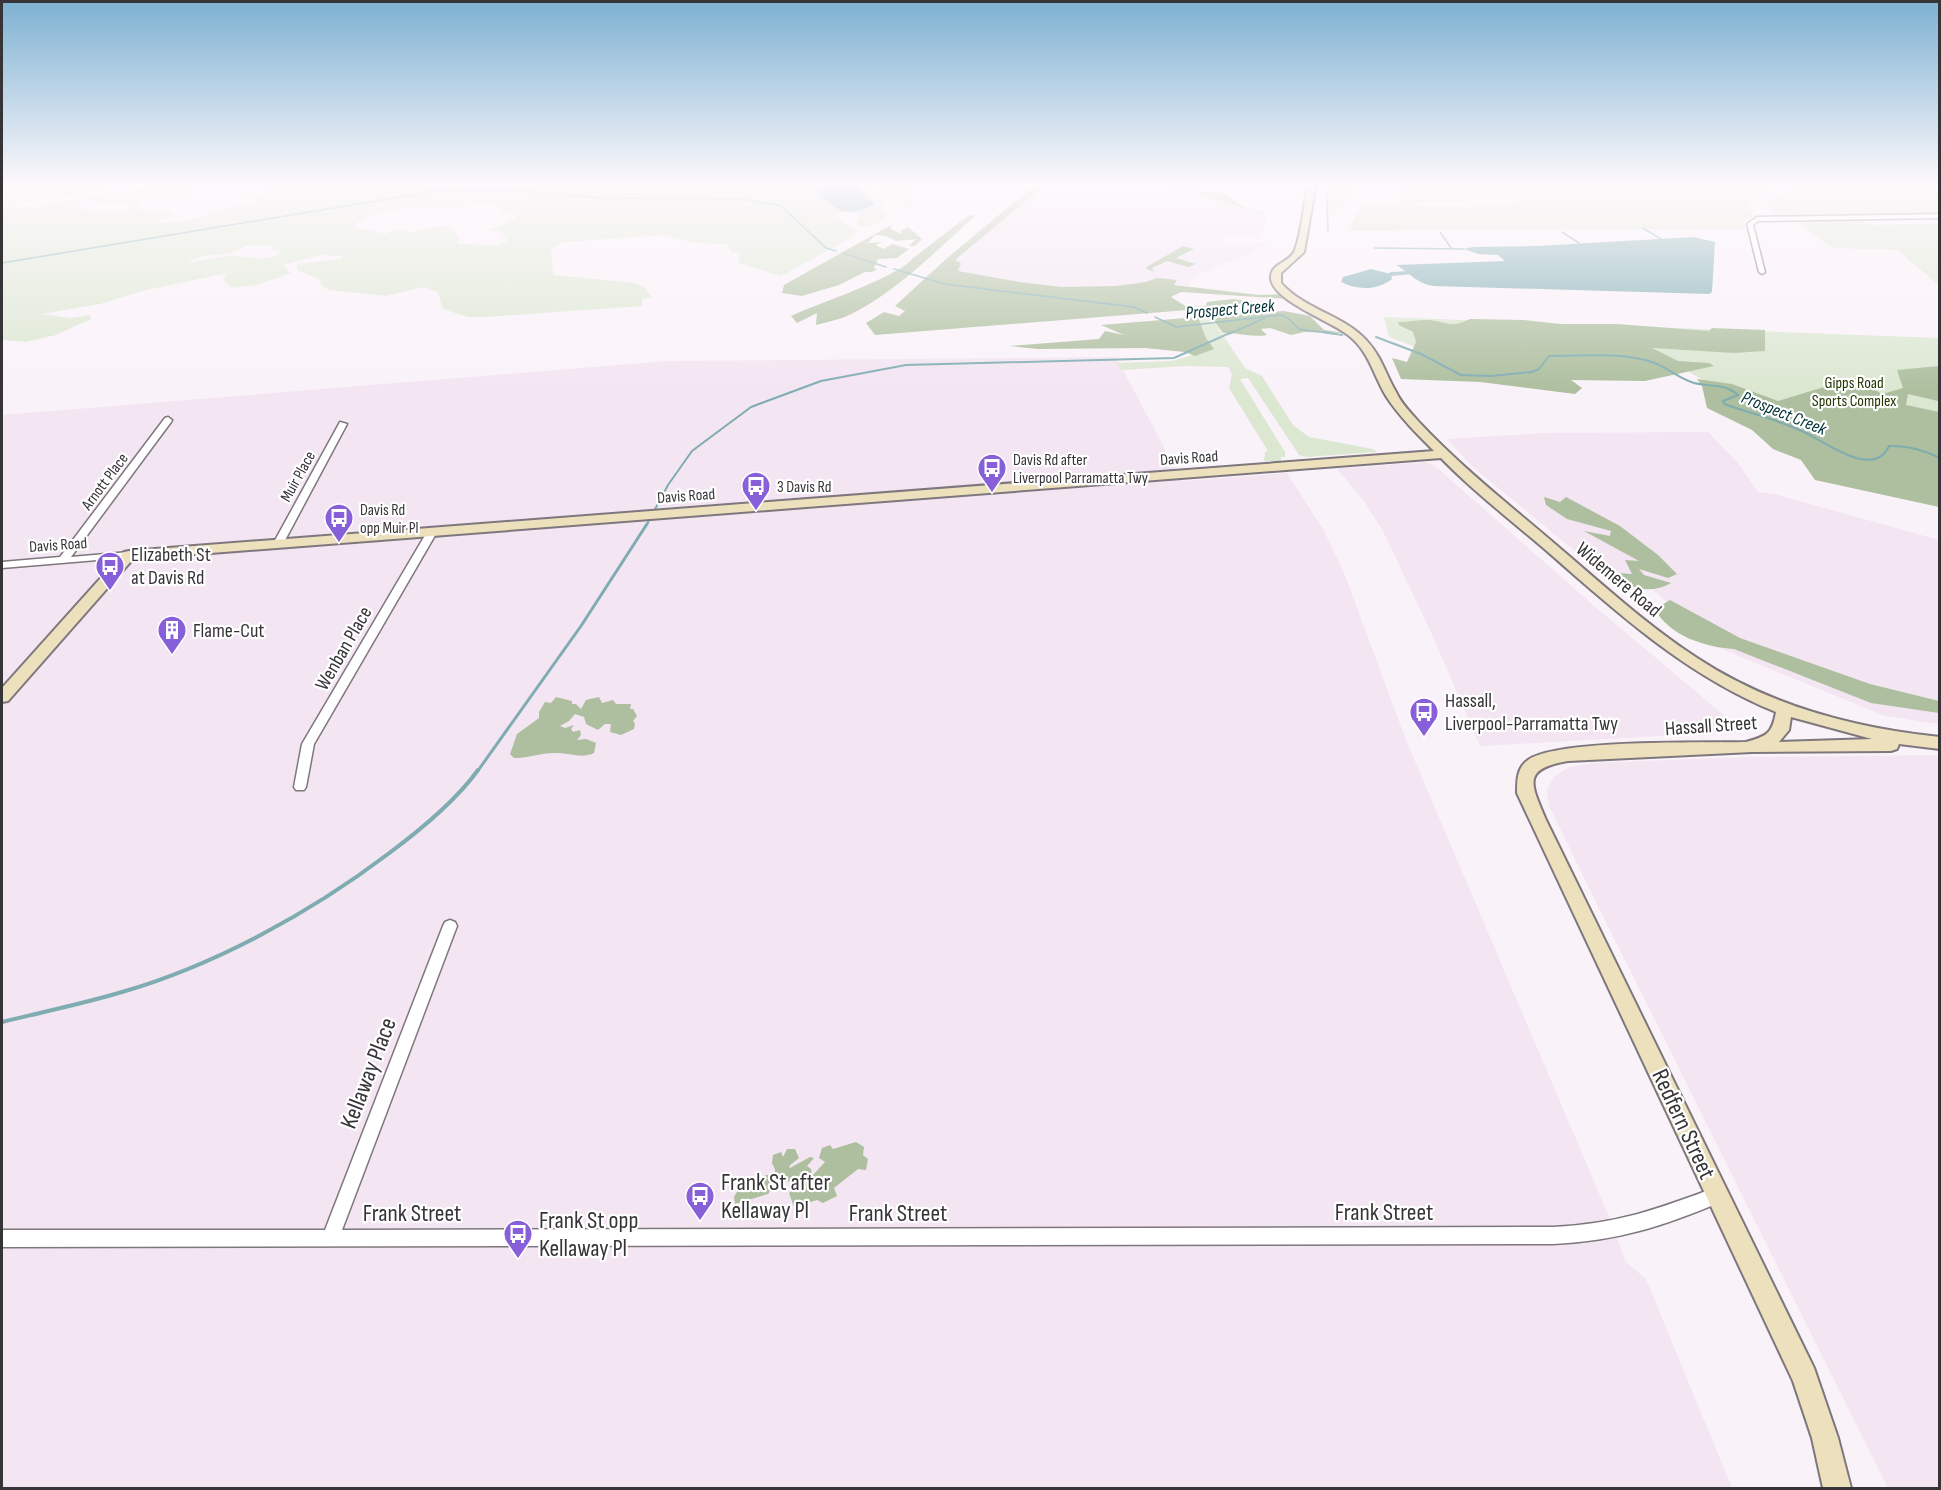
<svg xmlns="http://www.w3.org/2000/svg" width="1941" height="1490" viewBox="0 0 1941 1490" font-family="'Sofia Sans Condensed',sans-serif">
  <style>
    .built { fill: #f3e5f2 }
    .green { fill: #dbe7d1; fill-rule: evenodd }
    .forest { fill: #adbf9e }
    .water { fill: #7eacb1 }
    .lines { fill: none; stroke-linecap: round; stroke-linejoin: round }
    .stream-far3 { stroke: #7eacb1; stroke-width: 1.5 }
    .stream-far2 { stroke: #7eacb1; stroke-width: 2 }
    .stream-far1 { stroke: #7eacb1; stroke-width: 3 }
    .stream { stroke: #7eacb1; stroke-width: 4 }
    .canal { fill: #7eacb1; fill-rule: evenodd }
    .street-casing { stroke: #7e777d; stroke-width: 3 }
    .secondary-casing { stroke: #7e777d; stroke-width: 4 }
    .street { fill: #fff; fill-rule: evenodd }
    .secondary { fill: #ede1bd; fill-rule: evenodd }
    .labels { text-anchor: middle; stroke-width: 4.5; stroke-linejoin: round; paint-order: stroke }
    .far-park-label { font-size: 16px; fill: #223704; stroke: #fff }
    .far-street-label { font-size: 16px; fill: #373437; stroke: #fff }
    .far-poi-label { font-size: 16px; fill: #373437; stroke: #fff; text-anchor: start }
    .far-water-label { font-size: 18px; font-style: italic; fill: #023136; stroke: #fff }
    .poi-label { font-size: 20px; fill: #373437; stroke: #fff; text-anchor: start }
    .street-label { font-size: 20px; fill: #373437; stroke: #fff }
    .near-street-label { font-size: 24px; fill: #373437; stroke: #fff }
    .near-poi-label { font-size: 24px; fill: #373437; stroke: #fff; text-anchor: start }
  </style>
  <rect width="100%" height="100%" fill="#faf2f9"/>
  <path class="built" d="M 1048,183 L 1123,183 L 1181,190 L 1267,217 L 1263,230 L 1257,236 L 1226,235 L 1222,245 L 1250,245 L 1271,241 L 1251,253 L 1204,272 L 1190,281 L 1188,286 L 1173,284 L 1176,281 L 1157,278 L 1146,282 L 1115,286 L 1063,287 L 1019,282 L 958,271 L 955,260 Z
    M 1116,357 L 1182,481 L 1287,473 L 1324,531 L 1343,570 L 1406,740 L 1607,1212 L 1626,1262 L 1646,1279 L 1732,1488 L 2,1488 L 2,415 L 668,361 Z
    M 1708,432 L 1738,463 L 1758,492 L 1778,495 L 1939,540 L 1939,724 L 1885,716 L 1685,634 L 1669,604 L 1643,581 L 1610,580 L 1474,468 L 1447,439 L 1545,433 Z
    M 1425,462 L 1435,466 L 1593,605 L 1739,728 L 1737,732 L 1480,746 L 1430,630 L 1383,531 L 1364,501 L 1337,469 Z
    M 1939,755 L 1939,1488 L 1888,1488 L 1590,890 L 1549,806 L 1547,790 L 1554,777 L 1569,767 L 1592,763 L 1745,757 Z"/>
  <path class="green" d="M 2,183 L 153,183 L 2,207 Z
    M 169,183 L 209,183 L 179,201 L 142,202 L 139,206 L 144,210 L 159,209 L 162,211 L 172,211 L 171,213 L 174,216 L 158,221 L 158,223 L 187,221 L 225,208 L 252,204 L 256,200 L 243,200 L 248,197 L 240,195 L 247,192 L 263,195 L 266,192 L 262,189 L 270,187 L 268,183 L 815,183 L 815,189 C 833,212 846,218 875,204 L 855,183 L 911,183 L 913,209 L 865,184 L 887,203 L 881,209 L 890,214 L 876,224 L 864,228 L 856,224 L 859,214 C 852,211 841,211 836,216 L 847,225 L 857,229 L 858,234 L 781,276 L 738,263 L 739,254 L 731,252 L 728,246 L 725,244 L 695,243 L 665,235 L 562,242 L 551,249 L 553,275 L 635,283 L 645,288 L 651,297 L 642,299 L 642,306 L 486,317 L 468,317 L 443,309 L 438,292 L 424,287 L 386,296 L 329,290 L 321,285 L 319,279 L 297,270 L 297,264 L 341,259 L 343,256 L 322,255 L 283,265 L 291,273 L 256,285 L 232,288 L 223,280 L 227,273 L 142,291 L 100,304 L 42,314 L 71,318 L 90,315 L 91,319 L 56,335 L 26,342 L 2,340 L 2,209 L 68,200 L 78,201 L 80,206 L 86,209 L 127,209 L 130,207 L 127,205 L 92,202 L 80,198 ZM 475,203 L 498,205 L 500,209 L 499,211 L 517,215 C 509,225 497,224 487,231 L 505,232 L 501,235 L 506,238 L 506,242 L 498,245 L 457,244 L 458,237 L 450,226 C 435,224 423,231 408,233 L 406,230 L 391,231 L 386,234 L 355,227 C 363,205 446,208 467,207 L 468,204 ZM 249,245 L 274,246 L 271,250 L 280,251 L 278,255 C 258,262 247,255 227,256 C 213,257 199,262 185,263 L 203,256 L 229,254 Z
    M 1335,183 L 1361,183 L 1334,215 L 1327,207 Z
    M 1397,183 L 1786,183 L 1749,202 L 1753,217 L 1743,222 L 1744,229 L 1347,231 L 1363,204 L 1434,206 L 1535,202 L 1510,200 L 1401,204 L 1398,202 L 1406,201 L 1402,199 Z
    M 1804,183 L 1939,183 L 1939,212 L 1775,215 L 1765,202 Z
    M 1862,221 L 1868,225 L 1939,224 L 1939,285 L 1897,250 L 1832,248 L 1799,223 Z
    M 1210,316 L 1245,368 L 1262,376 L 1293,425 L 1309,437 L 1373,449 L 1377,452 L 1307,457 L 1299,455 L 1248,378 L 1240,379 L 1285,452 L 1285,457 L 1281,457 L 1281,461 L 1264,461 L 1265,452 L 1268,451 L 1229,388 L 1232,374 L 1228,367 L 1186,366 L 1121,370 L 1117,363 L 1172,361 L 1213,349 L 1206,338 L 1198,317 Z
    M 1384,317 L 1939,338 L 1939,454 L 1733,397 L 1682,368 L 1415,347 L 1389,337 Z"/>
  <path class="forest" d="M 1037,183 L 1048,183 L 955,260 L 961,263 L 958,271 L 1019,282 L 1063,287 L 1115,286 L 1146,282 L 1157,278 L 1177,280 L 1174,285 L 1259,295 L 1281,294 L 1288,299 L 1181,292 L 1171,297 L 1187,307 L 1206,306 L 1207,302 L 1233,299 L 1254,302 L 1238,306 L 875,335 L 866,323 L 884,312 L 899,316 L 905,311 L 895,306 L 945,260 Z
    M 1123,183 L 1196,185 L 1202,192 C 1227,189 1231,200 1248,209 C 1255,212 1260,210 1266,215 L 1199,195 L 1199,192 L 1190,188 L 1188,190 Z
    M 969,215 L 975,216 C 937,250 893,295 847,316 C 838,320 826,322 816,325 L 817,313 L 797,323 L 791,316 C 817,304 898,277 912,259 Z
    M 891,225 L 891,229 L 901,234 L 901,231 L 908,227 L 922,239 L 915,246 L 909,246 L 916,239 L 896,241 L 886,236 L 875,235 L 868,243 L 882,242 L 876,245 L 883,249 L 893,244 L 909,249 L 897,258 L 878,259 L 874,268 L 877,269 L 872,272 L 865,272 L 839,285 L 802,296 L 782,293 L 784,285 Z
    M 1183,246 L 1194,249 L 1176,258 L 1196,264 L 1188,267 L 1167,261 L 1152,268 L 1154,272 L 1145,268 Z
    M 1284,311 L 1310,316 L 1324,330 L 1345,333 L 1304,332 L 1291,335 L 1270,328 L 1261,329 L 1267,335 C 1252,338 1238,332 1223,333 L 1210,316 Z
    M 1198,317 L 1206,338 L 1214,349 L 1195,356 L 1185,352 L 1145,348 L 1038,349 L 1010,346 L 1099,339 L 1105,331 L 1124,335 L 1101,325 Z
    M 1470,319 L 1524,320 L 1560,324 L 1617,324 L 1709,331 L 1712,328 L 1765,330 L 1765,351 L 1734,353 L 1652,348 L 1678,361 L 1709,363 L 1714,366 L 1645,381 L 1571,380 L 1582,388 L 1575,394 L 1480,382 L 1401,379 L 1392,358 L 1407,362 L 1416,342 L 1413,332 L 1399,325 L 1398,322 C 1408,322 1418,320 1427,320 C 1447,321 1449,329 1470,319 Z
    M 1939,366 L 1938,401 L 1908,394 L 1906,405 L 1939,412 L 1939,507 L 1815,480 L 1801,460 L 1773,449 L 1752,430 L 1707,408 L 1702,386 L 1697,379 L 1732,384 L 1778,401 L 1854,378 L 1882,394 L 1903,388 L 1897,370 Z
    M 1544,497 L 1560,502 L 1566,497 L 1620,526 L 1658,555 L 1677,574 L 1668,578 L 1639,569 L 1644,575 L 1671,583 C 1647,597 1625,585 1603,573 L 1603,563 L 1617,573 L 1632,574 L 1625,560 L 1639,561 L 1584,531 L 1610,536 L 1611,531 L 1567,519 L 1546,505 Z
    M 1670,600 L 1740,638 L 1870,684 L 1939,701 L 1939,713 L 1871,703 L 1734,649 C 1705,647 1669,636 1655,609 Z
    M 556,697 L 572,701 L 572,704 L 576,704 L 581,709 L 586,700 L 599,697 L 602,703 L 613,700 L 616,704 L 631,704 L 630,709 L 633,709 L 637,716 L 633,721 L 635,724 L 634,729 L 621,735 L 610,732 L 611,724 L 605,724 L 598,730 L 586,724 L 584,717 L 575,714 L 569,721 L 560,726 L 565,728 L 574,725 L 571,729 L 573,732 L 580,730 L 581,735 L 577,740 L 586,739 L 596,743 L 594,753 C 582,759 570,753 557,753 C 545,752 528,758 514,758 L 510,754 L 517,734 L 539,718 L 539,712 L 545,702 L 551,703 Z
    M 856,1142 L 864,1147 L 863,1155 L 868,1159 L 866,1170 L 858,1169 L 834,1188 L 837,1196 L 823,1203 L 817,1200 L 794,1207 L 789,1193 L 802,1183 C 789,1179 776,1182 768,1194 L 735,1204 L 734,1197 L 741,1185 L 749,1187 C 757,1180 763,1172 775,1176 L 775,1169 L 772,1163 L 773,1155 L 781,1152 L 783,1157 L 787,1149 L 795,1149 L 799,1158 L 789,1166 L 790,1168 L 810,1157 L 814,1158 L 807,1166 L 811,1169 L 812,1176 L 825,1162 L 819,1158 L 822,1148 L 830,1145 L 833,1149 Z"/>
  <path class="water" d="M 815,183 L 855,183 L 875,204 C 847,219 833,211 815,189 Z
    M 1694,237 L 1715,242 L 1712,292 L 1709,294 L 1434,286 C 1417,284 1409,272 1396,265 L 1505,261 L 1498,255 L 1478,254 L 1464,249 L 1473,247 L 1537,246 Z
    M 1371,269 L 1391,274 L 1392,279 C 1377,291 1357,290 1341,282 L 1343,277 Z"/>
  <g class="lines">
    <path class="stream-far3" d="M 1643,228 L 1661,239
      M 1328,231 L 1327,199 L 1331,183
      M 1440,232 L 1451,248
      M 1562,232 L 1579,243
      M 1374,248 L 1464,249
      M 843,253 L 886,267
      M 2,263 L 448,189 L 517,191 L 602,198 L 742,199 L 781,206 L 826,248 L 836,251
      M 894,269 L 945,284 L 1134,307 L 1147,313
      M 1155,317 L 1176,327 L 1281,315 L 1288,318 L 1299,329 L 1334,334
      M 1229,334 L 1265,318"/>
    <path class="stream-far2" d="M 1324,332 L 1342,335
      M 1376,337 L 1421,354 L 1461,375 L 1491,376 L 1532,372 L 1539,369 L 1549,356 C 1583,356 1619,352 1652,362 C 1667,367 1679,379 1694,383 C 1710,387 1725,383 1738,395 L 1723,401 L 1724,404 C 1750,413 1779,420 1804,432 C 1825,442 1874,480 1889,446 C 1907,445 1924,450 1940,458
      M 646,526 L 668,485 L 692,451 L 751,407 L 821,381 L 906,365 L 1174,358 L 1232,332"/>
    <path class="stream-far1" d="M 477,772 L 581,626 L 647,524"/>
    <path class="stream" d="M 2,1022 C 42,1012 82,1004 122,992 C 215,965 310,913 388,854 C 419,831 455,802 478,770"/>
    <path class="canal" d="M 1410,271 L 1413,273 L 1412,274 L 1391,276 L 1388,274 L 1391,272 Z"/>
    <g class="street-casing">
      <path id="street" d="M 1940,214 L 1940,218 L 1758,221 L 1753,225 L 1765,272 L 1762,274 L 1759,272 L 1747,224 L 1757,217 Z
        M 168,417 L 172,420 L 171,422 L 71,557 L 129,552 L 134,555 L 133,557 L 2,568 L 2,562 L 60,557 L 165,418 Z
        M 340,422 L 347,424 L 283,544 L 278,547 L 275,546 L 273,544 Z
        M 432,529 L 437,532 L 314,744 L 306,787 L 304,790 L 296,790 L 294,787 L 302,744 L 427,532 Z
        M 450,920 L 455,922 L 457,926 L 342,1230 L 1553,1227 C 1617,1224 1658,1209 1717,1187 L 1723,1189 L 1725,1195 L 1723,1201 C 1664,1226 1618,1241 1553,1244 L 2,1247 L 2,1230 L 325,1230 L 443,926 L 445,922 Z"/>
    </g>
    <g class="secondary-casing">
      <path id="secondary" d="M 1308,183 L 1316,183 L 1304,252 L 1281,273 L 1281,283 C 1305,310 1344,315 1367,341 C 1381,356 1386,375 1396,392 C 1401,403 1410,412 1418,421 C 1460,466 1508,504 1555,544 C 1601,583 1646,625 1697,658 C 1770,706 1853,728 1940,737 L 1940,749 L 1899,744 L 1897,749 L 1891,751 L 1752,752 L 1568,761 C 1521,769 1531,784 1546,820 L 1814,1368 L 1838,1438 L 1851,1488 L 1823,1488 L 1812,1438 L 1793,1381 L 1517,793 C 1517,780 1517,768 1528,760 C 1557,739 1704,743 1746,742 C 1767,736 1772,734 1776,712 C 1687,676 1619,614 1548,552 C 1512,521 1474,492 1441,458 L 133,559 L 8,701 L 2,702 L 2,688 L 124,552 L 129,551 L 1434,451 C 1417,434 1399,416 1386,396 C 1373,374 1369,351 1348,335 C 1333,322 1268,299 1271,276 C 1272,263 1291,262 1295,250 C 1302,230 1304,205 1308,183 ZM 1791,717 L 1872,739 L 1779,742 L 1789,730 Z"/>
    </g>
    <use href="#street" class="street"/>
    <use href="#secondary" class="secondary"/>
  </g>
  <linearGradient id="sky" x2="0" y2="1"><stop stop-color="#7db1d2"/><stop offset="0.47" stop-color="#fdf9fc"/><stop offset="1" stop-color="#fdf9fc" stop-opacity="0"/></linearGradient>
  <rect width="1941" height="392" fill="url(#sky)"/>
  <defs>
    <g id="bus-pin" transform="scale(1.5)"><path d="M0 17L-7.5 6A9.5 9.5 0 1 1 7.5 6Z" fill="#865fd9" stroke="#fff"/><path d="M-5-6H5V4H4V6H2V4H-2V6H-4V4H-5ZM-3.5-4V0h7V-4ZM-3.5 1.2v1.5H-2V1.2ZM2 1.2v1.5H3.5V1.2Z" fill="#fff"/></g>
    <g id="building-pin" transform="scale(1.5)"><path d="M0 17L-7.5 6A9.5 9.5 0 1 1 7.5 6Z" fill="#865fd9" stroke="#fff"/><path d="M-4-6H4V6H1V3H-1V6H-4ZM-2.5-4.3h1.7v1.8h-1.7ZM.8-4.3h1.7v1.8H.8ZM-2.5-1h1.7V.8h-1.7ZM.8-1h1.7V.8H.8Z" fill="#fff"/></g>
  </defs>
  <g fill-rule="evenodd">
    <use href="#bus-pin" x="992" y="468"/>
    <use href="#bus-pin" x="756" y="486"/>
    <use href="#bus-pin" x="339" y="518"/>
    <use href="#bus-pin" x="110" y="566"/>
    <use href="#building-pin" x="172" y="630"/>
    <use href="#bus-pin" x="1424" y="712"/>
    <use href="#bus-pin" x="700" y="1196"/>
    <use href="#bus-pin" x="518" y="1234"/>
  </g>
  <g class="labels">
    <g class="far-park-label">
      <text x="1854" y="388">Gipps Road<tspan x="1854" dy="18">Sports Complex</tspan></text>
    </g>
    <g class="far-street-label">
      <text transform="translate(1189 457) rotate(-4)" y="6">Davis Road</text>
      <text transform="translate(297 476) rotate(-61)" y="6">Muir Place</text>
      <text transform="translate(104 481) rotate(-53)" y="6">Arnott Place</text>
      <text transform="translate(686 495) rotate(-4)" y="6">Davis Road</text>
      <text transform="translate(58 544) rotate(-4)" y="6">Davis Road</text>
    </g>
    <g class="far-poi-label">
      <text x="1013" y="465">Davis Rd after<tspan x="1013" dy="18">Liverpool Parramatta Twy</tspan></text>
      <text x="777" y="492">3 Davis Rd</text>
      <text x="360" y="515">Davis Rd<tspan x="360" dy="18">opp Muir Pl</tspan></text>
    </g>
    <g class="far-water-label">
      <text transform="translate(1230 309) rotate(-5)" y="6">Prospect Creek</text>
      <text transform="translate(1784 413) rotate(22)" y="6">Prospect Creek</text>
    </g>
    <g class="poi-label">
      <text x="131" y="561">Elizabeth St<tspan x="131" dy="23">at Davis Rd</tspan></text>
      <text x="193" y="637">Flame-Cut</text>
      <text x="1445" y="707">Hassall,<tspan x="1445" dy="23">Liverpool-Parramatta Twy</tspan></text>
    </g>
    <g class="street-label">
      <text transform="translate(1619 579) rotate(40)" y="7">Widemere Road</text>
      <text transform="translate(343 648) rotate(-60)" y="7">Wenban Place</text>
      <text transform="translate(1711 725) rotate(-4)" y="7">Hassall Street</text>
    </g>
    <g class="near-street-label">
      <text transform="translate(368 1073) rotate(-69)" y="8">Kellaway Place</text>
      <text transform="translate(1684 1124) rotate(65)" y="8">Redfern Street</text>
      <text x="1384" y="1220">Frank Street</text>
      <text x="412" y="1221">Frank Street</text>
      <text x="898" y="1221">Frank Street</text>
    </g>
    <g class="near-poi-label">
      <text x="721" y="1190">Frank St after<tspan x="721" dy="28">Kellaway Pl</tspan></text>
      <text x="539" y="1228">Frank St opp<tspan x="539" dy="28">Kellaway Pl</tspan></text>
    </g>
  </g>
  <rect width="1941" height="1490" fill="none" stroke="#373437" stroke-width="6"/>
</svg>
